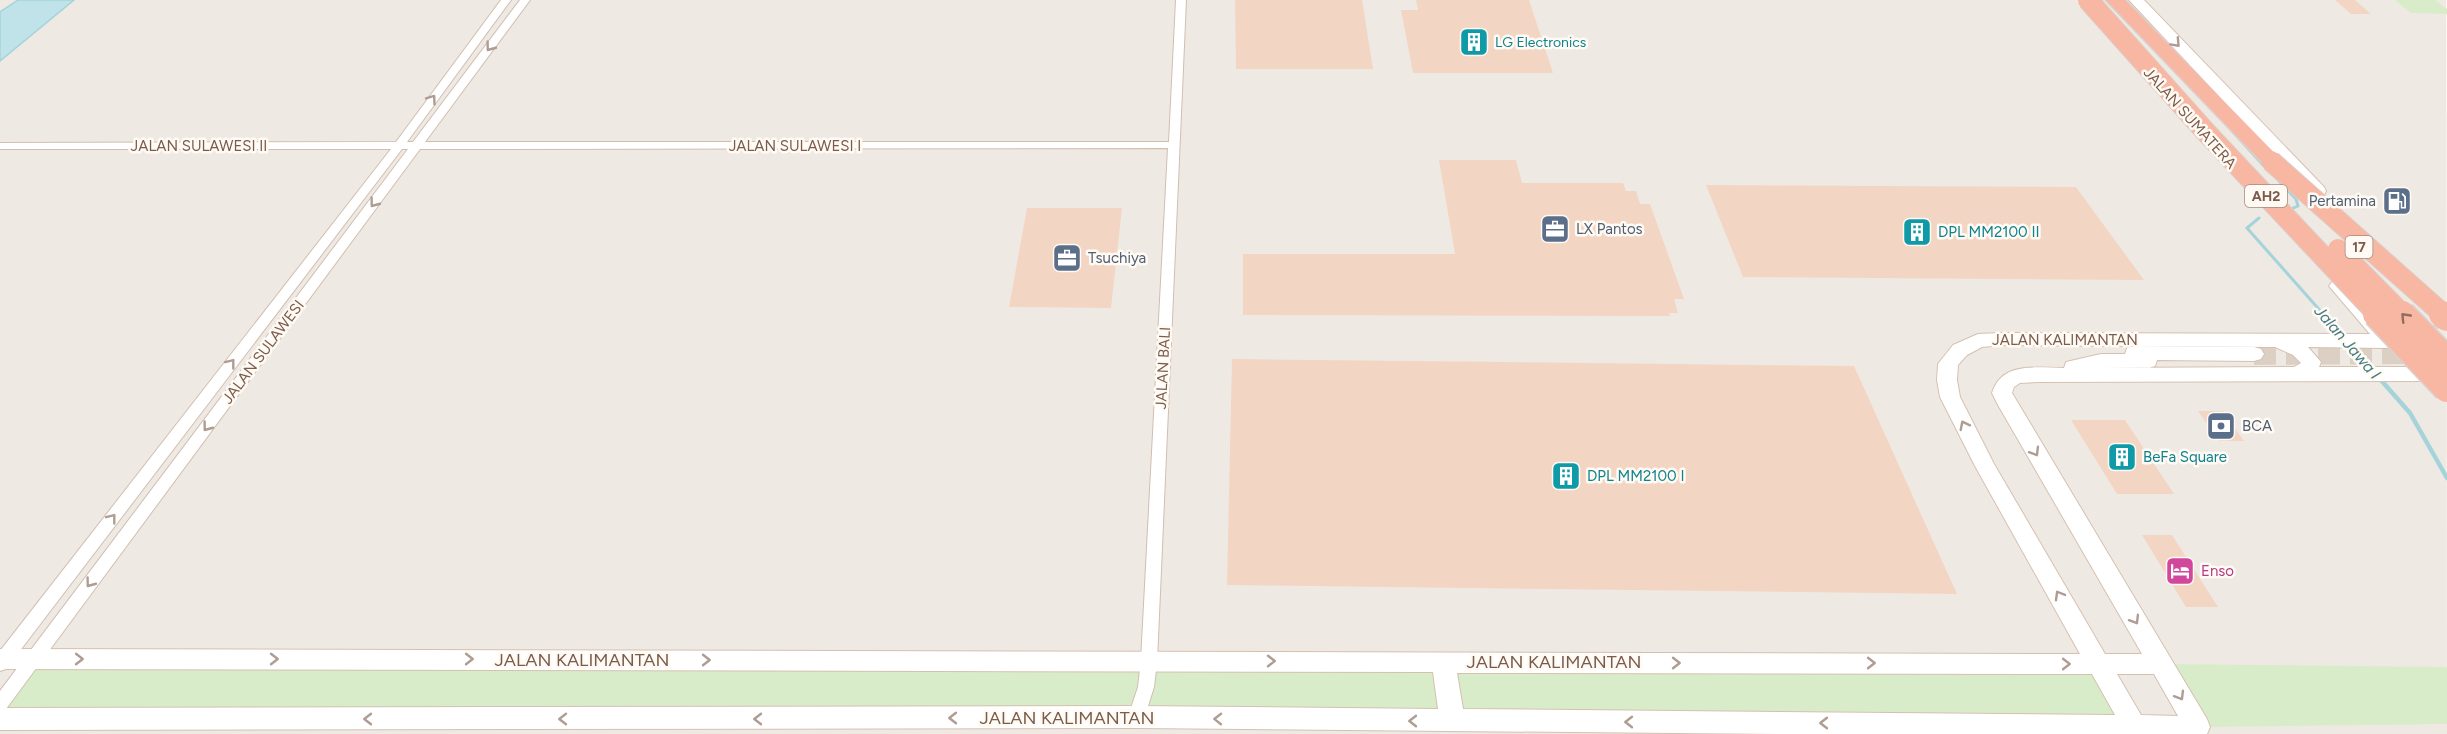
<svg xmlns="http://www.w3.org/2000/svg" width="2447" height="734" viewBox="0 0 2447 734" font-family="Figtree,sans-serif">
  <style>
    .industrial { fill: #efe9e4 }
    .green { fill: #d8ecc9 }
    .water { fill: #bfe3e8; stroke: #a5d3da; stroke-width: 1.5 }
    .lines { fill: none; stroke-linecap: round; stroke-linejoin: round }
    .stream-far1 { stroke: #a5d3da; stroke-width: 3 }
    .stream { stroke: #a5d3da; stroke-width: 4.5 }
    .building { fill: #f3d5c3 }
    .secondary-tunnel { stroke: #dcd0c4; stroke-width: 22; stroke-dasharray: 22 10; stroke-linecap: butt }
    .street-casing { stroke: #d1beb0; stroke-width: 2 }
    .secondary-casing { stroke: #d6c0b0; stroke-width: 2 }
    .highway-casing { stroke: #dad1cd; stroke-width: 3 }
    .street { fill: #fff; fill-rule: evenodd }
    .secondary { fill: #fff; fill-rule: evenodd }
    .highway { fill: #f7b7a3; fill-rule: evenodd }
    .highway-bridge-far1-casing { stroke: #dad1cd; stroke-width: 22; stroke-linecap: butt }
    .highway-bridge-casing { stroke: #dad1cd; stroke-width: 29; stroke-linecap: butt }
    .highway-bridge-far1 { stroke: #f7b7a3; stroke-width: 20 }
    .highway-bridge { stroke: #f7b7a3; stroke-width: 26 }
    .oneway { stroke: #af9d94 }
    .oneway2 { stroke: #936e5e }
    .labels { text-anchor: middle; stroke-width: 5; stroke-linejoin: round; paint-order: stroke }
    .far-culture-label { font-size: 14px; fill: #0d838f; stroke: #fffaf3; text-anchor: start }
    .shield { fill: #fffaf3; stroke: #a28b7f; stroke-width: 1.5 }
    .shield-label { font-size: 14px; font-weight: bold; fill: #7a5c4d }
    .street-label { font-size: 15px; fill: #7a5c4d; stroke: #fffaf3 }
    .service-label { font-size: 15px; fill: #4e5e75; stroke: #fffaf3; text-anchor: start }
    .culture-label { font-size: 15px; fill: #0d838f; stroke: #fffaf3; text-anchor: start }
    .hotel-label { font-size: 15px; fill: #b23c85; stroke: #fffaf3; text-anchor: start }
    .water-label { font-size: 16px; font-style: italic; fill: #437c86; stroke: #fffaf3 }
    .near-street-label { font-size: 18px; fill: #7a5c4d; stroke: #fffaf3 }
  </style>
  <rect width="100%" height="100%" fill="#fdf6ec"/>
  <path class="industrial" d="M 0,0 L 2446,0 L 2447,734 L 0,734 Z"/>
  <path class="green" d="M 2395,0 L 2435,0 L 2447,9 L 2447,14 L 2411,13 Z
    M 34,659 L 2099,664 L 2134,726 L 0,719 L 0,704 Z
    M 2161,664 L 2447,667 L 2447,724 L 2198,727 Z"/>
  <path class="water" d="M 18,0 L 74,0 L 0,61 L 0,12 Z"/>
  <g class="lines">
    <path class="stream-far1" d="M 2233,132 L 2264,166
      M 2278,180 L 2296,199 L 2298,206 L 2289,210
      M 2259,218 L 2247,228 L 2324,315"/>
    <path class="stream" d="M 2323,314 L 2343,337
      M 2350,345 L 2373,371
      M 2380,379 L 2410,413 L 2447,478"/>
  </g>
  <path class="building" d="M 1235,0 L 1362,0 L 1373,69 L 1236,69 Z
    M 1416,0 L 1529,0 L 1553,73 L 1413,73 L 1401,10 L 1418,10 Z
    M 2335,0 L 2355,0 L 2371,14 L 2351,14 Z
    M 1439,160 L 1516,160 L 1522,183 L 1623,183 L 1626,191 L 1636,191 L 1640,204 L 1650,204 L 1684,299 L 1674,299 L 1678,313 L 1669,313 L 1670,316 L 1243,315 L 1243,254 L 1455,254 Z
    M 1706,185 L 2076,187 L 2144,280 L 1743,277 Z
    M 1027,208 L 1122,208 L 1111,308 L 1009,307 Z
    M 1232,359 L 1854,366 L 1957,594 L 1227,585 Z
    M 2198,411 L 2223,411 L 2244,441 L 2219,441 Z
    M 2071,420 L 2125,420 L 2174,494 L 2117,494 Z
    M 2142,535 L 2172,535 L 2218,607 L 2186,607 Z"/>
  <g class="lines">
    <path class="secondary-tunnel" d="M 2254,354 L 2422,353"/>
    <g class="street-casing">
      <path id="street" d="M 501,0 L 511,0 L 407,142 L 413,142 L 520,0 L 530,0 L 425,142 L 1169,142 L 1176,0 L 1186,0 L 1157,661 L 1154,687 L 1143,722 L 1137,725 L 1131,722 L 1128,717 L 1138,687 L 1141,661 L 1168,148 L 420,149 L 6,709 L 0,711 L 0,691 L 408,149 L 402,149 L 6,669 L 0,671 L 0,651 L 391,149 L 0,149 L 0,143 L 396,142 Z"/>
    </g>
    <g class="secondary-casing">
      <path id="secondary" d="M 2129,0 L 2144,0 L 2324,187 L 2326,191 L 2324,195 L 2312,195 Z
        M 2338,280 L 2344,282 L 2396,341 L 2393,346 L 2386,348 L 2308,347 L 2321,362 L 2319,367 L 2422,367 L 2429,369 L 2432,374 L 2429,379 L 2422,381 L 2039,382 L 2020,383 L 2014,387 L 2012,393 L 2207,719 L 2210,727 L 2207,734 L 1778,734 L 1137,728 L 0,730 L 0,708 L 1137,706 L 1438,709 L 1433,672 L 0,669 L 0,649 L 2080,654 L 1975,466 L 1940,397 L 1937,380 L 1938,364 L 1953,345 L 1978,334 L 2001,333 L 2370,334 L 2329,286 L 2332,282 ZM 2001,345 L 2275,347 L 2293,355 L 2301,363 L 2294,367 L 2100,368 L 2148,368 L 2155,366 L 2157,360 L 2254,361 L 2261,359 L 2264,354 L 2261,349 L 2254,347 L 2134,346 L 2127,348 L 2125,354 L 2101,354 L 2066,362 L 2064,368 C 2036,368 2002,361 1992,393 L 1998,405 L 2142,654 L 2105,654 L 1994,464 L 1960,397 L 1957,380 L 1958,365 L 1967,355 L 1982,347 ZM 1457,673 L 2092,674 L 2115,715 L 1463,709 ZM 2117,674 L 2154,674 L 2178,716 L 2141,715 Z"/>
    </g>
    <g class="highway-casing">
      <path id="highway" d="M 2106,0 L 2125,0 L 2294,173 L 2297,177 L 2294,181 L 2287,183 L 2280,181 Z"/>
    </g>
    <use href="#street" class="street"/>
    <use href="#secondary" class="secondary"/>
    <use href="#highway" class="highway"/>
    <g class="highway-bridge-far1-casing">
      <path id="highway-bridge-far1" d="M 2088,0 L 2205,131 L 2378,315
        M 2271,161 L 2444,315
        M 2338,249 L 2403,315"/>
    </g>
    <g class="highway-bridge-casing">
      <path id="highway-bridge" d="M 2376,314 L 2447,389
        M 2402,314 L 2446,359
        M 2442,314 L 2447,318"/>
    </g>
    <use href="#highway-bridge-far1" class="highway-bridge-far1"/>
    <use href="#highway-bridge" class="highway-bridge"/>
  </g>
  <defs><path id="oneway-chevron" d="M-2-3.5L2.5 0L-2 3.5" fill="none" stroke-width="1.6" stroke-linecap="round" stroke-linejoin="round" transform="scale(1.5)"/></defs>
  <g class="oneway">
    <use href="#oneway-chevron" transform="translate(2176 43) rotate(47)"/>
    <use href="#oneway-chevron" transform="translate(490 47) rotate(127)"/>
    <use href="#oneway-chevron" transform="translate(432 99) rotate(-54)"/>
    <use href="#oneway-chevron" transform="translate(374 203) rotate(127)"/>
    <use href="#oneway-chevron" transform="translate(231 363) rotate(-52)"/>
    <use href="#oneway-chevron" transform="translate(1964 425) rotate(-117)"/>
    <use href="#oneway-chevron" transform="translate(207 427) rotate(127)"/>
    <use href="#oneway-chevron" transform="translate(2035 452) rotate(59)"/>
    <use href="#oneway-chevron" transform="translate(112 518) rotate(-52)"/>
    <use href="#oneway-chevron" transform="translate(90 583) rotate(127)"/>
    <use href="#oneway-chevron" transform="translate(2059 595) rotate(-120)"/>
    <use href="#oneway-chevron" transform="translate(2135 620) rotate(59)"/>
    <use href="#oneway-chevron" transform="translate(79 659)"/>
    <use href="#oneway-chevron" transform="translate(274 659)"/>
    <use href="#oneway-chevron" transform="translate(469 659)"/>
    <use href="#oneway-chevron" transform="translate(706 660)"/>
    <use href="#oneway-chevron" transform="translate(1271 661)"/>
    <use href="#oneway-chevron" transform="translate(1676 663)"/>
    <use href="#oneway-chevron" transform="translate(1871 663)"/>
    <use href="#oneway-chevron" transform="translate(2066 664)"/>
    <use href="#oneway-chevron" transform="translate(2180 696) rotate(59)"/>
    <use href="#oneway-chevron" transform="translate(953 718) rotate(180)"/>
    <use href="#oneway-chevron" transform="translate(368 719) rotate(180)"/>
    <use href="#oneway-chevron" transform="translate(563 719) rotate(180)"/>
    <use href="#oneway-chevron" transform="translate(758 719) rotate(180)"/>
    <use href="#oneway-chevron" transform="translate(1218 719) rotate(-179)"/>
    <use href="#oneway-chevron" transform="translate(1413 721) rotate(-180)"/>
    <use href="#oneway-chevron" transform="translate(1629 722) rotate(-180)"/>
    <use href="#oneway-chevron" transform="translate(1824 723) rotate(-180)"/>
  </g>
  <use class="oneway2" href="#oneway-chevron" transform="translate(2405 317) rotate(-134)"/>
  <defs>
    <g id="building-square" transform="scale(1.5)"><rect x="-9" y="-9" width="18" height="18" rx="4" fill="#0f9aa8" stroke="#fffaf3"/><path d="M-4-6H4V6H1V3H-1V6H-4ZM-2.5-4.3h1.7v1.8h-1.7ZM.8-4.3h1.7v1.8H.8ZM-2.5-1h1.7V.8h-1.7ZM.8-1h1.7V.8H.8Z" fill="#fff"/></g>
    <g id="fuel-square" transform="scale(1.5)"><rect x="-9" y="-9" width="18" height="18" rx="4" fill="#5c6f8a" stroke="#fffaf3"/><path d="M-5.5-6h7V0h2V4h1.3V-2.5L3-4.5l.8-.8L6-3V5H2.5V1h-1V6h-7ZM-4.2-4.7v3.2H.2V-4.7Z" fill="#fff"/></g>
    <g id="office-square" transform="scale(1.5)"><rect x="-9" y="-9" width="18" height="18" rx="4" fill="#5c6f8a" stroke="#fffaf3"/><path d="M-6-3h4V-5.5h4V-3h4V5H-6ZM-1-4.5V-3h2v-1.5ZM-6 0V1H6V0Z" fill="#fff"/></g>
    <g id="bank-square" transform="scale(1.5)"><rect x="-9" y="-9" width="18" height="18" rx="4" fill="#5c6f8a" stroke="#fffaf3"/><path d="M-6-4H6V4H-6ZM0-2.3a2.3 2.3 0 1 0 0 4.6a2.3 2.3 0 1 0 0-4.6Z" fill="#fff"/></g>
    <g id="hotel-square" transform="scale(1.5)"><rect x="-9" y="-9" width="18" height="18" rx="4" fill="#d1479c" stroke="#fffaf3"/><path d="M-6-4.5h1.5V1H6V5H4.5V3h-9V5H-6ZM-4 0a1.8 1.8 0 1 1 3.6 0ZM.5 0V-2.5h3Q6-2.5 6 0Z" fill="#fff"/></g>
  </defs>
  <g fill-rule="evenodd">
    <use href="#building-square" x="1474" y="42"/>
    <use href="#fuel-square" x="2397" y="201"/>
    <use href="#office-square" x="1555" y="229"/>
    <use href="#building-square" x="1917" y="232"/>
    <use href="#office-square" x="1067" y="258"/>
    <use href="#bank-square" x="2221" y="426"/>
    <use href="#building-square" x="2122" y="457"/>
    <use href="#building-square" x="1566" y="476"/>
    <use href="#hotel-square" x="2180" y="571"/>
  </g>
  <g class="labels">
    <g class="far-culture-label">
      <text x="1495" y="47">LG Electronics</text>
    </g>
    <g class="shield">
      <rect x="2245" y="185" width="42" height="22" rx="4.5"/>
      <rect x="2345.5" y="236" width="27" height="22" rx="4.5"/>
    </g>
    <g class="shield-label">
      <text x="2266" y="201">AH2</text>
      <text x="2359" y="252">17</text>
    </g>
    <g class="street-label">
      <text transform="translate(2190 118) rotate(48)" y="5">JALAN SUMATERA</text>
      <text x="199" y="151">JALAN SULAWESI II</text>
      <text x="795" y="151">JALAN SULAWESI I</text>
      <text x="2065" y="345">JALAN KALIMANTAN</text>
      <text transform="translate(263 352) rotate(-53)" y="5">JALAN SULAWESI</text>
      <text transform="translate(1163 368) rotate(-87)" y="5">JALAN BALI</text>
    </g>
    <g class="service-label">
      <text x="2376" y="206" text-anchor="end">Pertamina</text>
      <text x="1576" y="234">LX Pantos</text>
      <text x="1088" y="263">Tsuchiya</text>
      <text x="2242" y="431">BCA</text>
    </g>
    <g class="culture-label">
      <text x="1938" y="237">DPL MM2100 II</text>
      <text x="2143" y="462">BeFa Square</text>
      <text x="1587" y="481">DPL MM2100 I</text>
    </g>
    <g class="hotel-label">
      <text x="2201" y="576">Enso</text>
    </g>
    <g class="water-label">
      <text transform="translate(2348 342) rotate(49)" y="6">Jalan Jawa I</text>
    </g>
    <g class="near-street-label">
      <text x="582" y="666">JALAN KALIMANTAN</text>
      <text x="1554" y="668">JALAN KALIMANTAN</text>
      <text x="1067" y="724">JALAN KALIMANTAN</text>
    </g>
  </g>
</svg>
